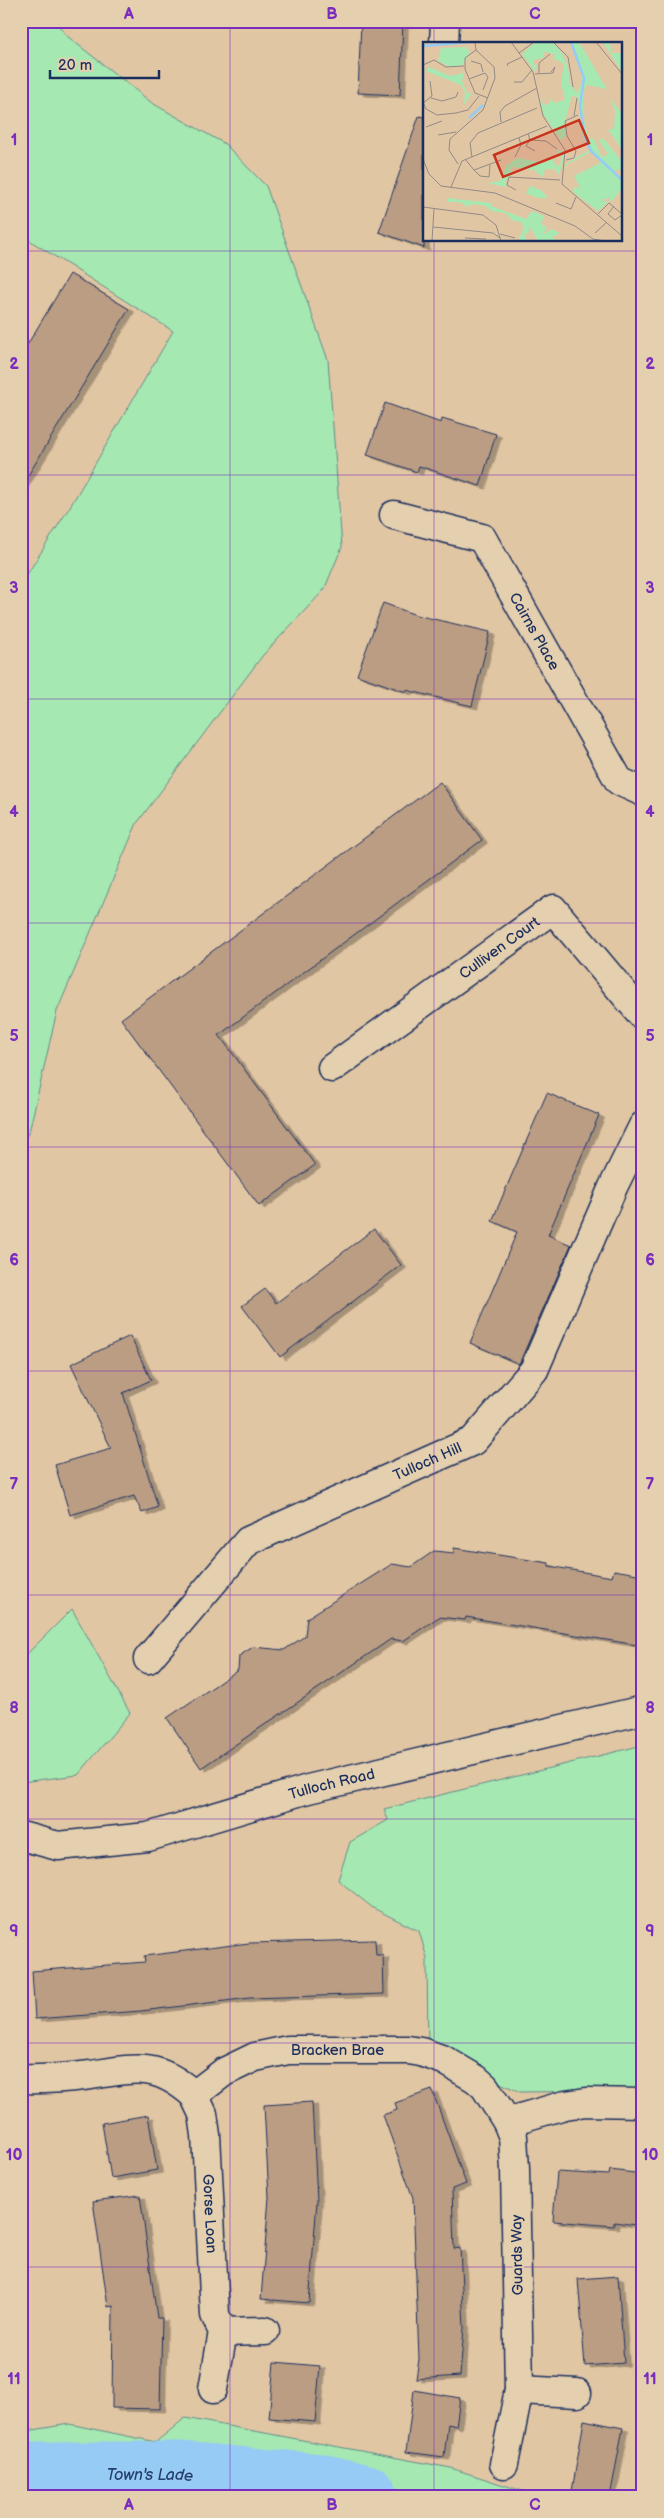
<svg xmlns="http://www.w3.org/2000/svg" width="664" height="2518" viewBox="0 0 664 2518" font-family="'Balsamiq Sans',sans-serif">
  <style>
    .green { fill: #a6e8b1; stroke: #608c88 }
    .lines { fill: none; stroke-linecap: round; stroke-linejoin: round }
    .river { stroke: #95cbf4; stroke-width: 65 }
    .building { fill: #bb9d84; stroke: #1b2f5e; filter: url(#shadow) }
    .minor-casing { stroke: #1b2f5e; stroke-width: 31 }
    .minor { stroke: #e4cfae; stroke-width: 28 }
    .grid { fill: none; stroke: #7b2cbf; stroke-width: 1; stroke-opacity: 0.55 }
    .labels { text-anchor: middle; stroke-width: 4; stroke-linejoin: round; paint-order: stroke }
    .street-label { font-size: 15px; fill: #1b2f5e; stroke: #e4cfae }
    .water-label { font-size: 16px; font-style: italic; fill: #273f6d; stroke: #e4cfae }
    .inset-river { fill: none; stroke: #95cbf4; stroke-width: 2.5 }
    .inset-road { fill: none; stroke: #928a88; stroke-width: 1 }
    .view { fill: #c8321e; fill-opacity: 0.15; stroke: #c8321e; stroke-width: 2.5 }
    .inset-edge { fill: none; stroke: #1b2f5e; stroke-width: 2.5 }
    .neatline { fill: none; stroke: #7b2cbf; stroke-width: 2 }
    .grid-label { font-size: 16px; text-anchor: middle; font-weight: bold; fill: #7b2cbf }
  </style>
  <defs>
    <filter id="shadow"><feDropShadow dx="5.5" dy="3" stdDeviation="0" flood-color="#0004"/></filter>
  </defs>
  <rect width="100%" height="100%" fill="#e1c6a4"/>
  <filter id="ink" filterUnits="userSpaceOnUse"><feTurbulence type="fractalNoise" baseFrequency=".02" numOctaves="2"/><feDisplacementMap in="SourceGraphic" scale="10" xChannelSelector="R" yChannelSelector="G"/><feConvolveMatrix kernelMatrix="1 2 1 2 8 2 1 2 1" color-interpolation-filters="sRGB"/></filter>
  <g filter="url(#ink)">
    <path class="green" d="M 21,21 L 55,21 L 67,36 L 152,103 L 225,144 L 266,186 L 328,360 L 342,547 L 324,590 L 263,655 L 137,823 L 57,1011 L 30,1128 L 21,1149 L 21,584 L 71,505 L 173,331 L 21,235 Z
      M 72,1609 L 130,1713 L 78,1775 L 21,1782 L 21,1660 Z
      M 643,1745 L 643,2091 L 520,2092 L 428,2050 L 427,1958 L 419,1931 L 373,1908 L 338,1880 L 350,1842 L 388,1820 L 384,1809 Z
      M 185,2418 L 451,2468 L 541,2497 L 21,2497 L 21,2432 L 69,2424 L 156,2442 Z"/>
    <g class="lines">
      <path class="river" id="s1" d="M 21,2474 L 179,2474 L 321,2486 L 366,2497"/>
    </g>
    <path class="building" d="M 361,21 L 403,21 L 400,95 L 358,93 Z
      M 419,116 L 424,117 L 424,248 L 379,232 Z
      M 70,274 L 129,309 L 21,487 L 21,355 Z
      M 385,403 L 441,423 L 442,418 L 496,434 L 480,486 L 419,466 L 417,472 L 367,455 Z
      M 383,603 L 416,615 L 490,632 L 472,706 L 406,690 L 406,692 L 357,675 Z
      M 440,782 L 482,840 L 219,1035 L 315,1165 L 259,1206 L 121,1019 Z
      M 547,1093 L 599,1115 L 548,1235 L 571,1245 L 519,1364 L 470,1343 L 517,1232 L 492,1221 Z
      M 374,1229 L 401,1265 L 280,1357 L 242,1306 L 265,1289 L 276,1303 Z
      M 130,1336 L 151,1380 L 123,1393 L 158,1507 L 142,1513 L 134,1496 L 70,1515 L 55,1465 L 111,1448 L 71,1364 Z
      M 454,1548 L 549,1563 L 549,1566 L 612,1577 L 614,1570 L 643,1575 L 643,1646 L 466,1617 L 465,1620 L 439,1617 L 403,1641 L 391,1639 L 201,1768 L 167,1718 L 238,1670 L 239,1656 L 253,1647 L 284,1650 L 305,1636 L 307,1618 L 392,1564 L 411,1567 L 434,1551 L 454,1553 Z
      M 375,1940 L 376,1955 L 383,1955 L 384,1994 L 250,1998 L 141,2011 L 35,2019 L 32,1971 L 145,1962 L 144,1956 L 249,1943 Z
      M 432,2090 L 466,2184 L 452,2189 L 454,2249 L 460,2248 L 464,2328 L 460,2376 L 416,2379 L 419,2359 L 413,2198 L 383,2115 L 397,2110 L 395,2103 Z
      M 312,2102 L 317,2201 L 309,2303 L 261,2299 L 269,2197 L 264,2105 Z
      M 148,2115 L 157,2170 L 111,2178 L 102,2123 Z
      M 610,2170 L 643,2174 L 643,2226 L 614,2222 L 614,2226 L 553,2221 L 557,2172 L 609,2175 Z
      M 140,2195 L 157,2318 L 162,2318 L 160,2409 L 112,2408 L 113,2306 L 108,2307 L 93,2201 Z
      M 618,2276 L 624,2363 L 585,2366 L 578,2279 Z
      M 274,2362 L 320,2366 L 315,2422 L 269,2418 Z
      M 414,2390 L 460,2398 L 456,2426 L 448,2424 L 444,2457 L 406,2452 Z
      M 584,2420 L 623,2428 L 610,2497 L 571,2497 Z"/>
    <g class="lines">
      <g class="minor-casing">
        <g id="minor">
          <path d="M 444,44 L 445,21"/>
          <path id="s2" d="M 394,515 L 482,538 L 619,781 L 643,792"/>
          <path id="s3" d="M 332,1068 L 553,909 L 643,1016"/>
          <path id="s4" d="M 148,1659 L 248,1541 L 473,1441 L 534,1370 L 613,1187 L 643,1126"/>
          <path id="s5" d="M 21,1836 L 58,1846 L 148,1837 L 308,1789 L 643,1710"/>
          <path id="s6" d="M 21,2079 C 45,2080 67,2078 91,2075 C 136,2068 157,2062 194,2095 L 224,2072 L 255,2057 L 288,2050 L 408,2050 L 421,2052 L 444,2060 L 476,2079 L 485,2087 L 507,2122 L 565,2105 L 586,2102 L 643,2103"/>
          <path id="s7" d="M 194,2095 L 203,2114 L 206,2135 L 215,2315 L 223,2332 L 213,2389"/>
          <path d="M 223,2332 L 265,2331"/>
          <path d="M 519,2390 L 577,2393"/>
          <path d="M 504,2464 L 519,2390 L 515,2169 L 513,2137 L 507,2122"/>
        </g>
      </g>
      <use href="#minor" class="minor"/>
    </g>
  </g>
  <path class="grid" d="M 230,21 L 230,2497M 434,21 L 434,44M 434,240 L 434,2497M 21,251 L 643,251M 21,475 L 643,475M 21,699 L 643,699M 21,923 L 643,923M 21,1147 L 643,1147M 21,1371 L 643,1371M 21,1595 L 643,1595M 21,1819 L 643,1819M 21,2043 L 643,2043M 21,2267 L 643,2267"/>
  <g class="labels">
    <g class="street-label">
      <text dy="5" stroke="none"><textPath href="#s2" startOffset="198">Cairns Place</textPath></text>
      <text dy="5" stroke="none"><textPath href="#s3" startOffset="206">Culliven Court</textPath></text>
      <text dy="5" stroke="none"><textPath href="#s4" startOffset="351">Tulloch Hill</textPath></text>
      <text dy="5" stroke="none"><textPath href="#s5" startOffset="320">Tulloch Road</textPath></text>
      <text dy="5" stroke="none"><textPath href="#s6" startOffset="336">Bracken Brae</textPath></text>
      <text dy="5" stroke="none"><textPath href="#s7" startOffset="121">Gorse Loan</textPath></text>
      <text transform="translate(517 2255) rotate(-91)" y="5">Guards Way</text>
    </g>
    <g class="water-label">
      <text dy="6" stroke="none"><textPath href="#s1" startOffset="129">Town's Lade</textPath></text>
    </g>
  </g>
  <g transform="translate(423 42)">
    <rect width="199" height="199" fill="#e1c6a4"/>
    <path d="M 113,0 L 130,1 L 139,11 L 145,25 L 147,42 L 154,51 L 159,40 L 159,28 L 147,0 L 156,0 L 184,47 L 164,43 L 160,50 L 160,72 L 165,96 L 171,97 L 179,115 L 185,112 L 176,99 L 180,96 L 199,119 L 199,129 L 194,127 L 192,131 L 199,138 L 198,148 L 188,160 L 186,156 L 178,158 L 185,160 L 175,169 L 150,150 L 152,144 L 158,147 L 151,134 L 177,121 L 177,117 L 168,110 L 145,122 L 140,130 L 144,121 L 167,108 L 160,96 L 155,55 L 149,54 L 142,79 L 144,93 L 138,98 L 120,72 L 117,57 L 121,63 L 127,61 L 128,56 L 131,61 L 142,58 L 138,41 L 141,22 L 130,16 L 132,12 L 121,10 L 120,15 L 124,15 L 110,18 L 110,23 L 114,23 L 112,30 L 99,12 ZM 180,0 L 187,0 L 188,11 L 199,11 L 199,30 ZM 42,5 L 47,10 L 40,23 L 27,25 L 15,19 L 18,6 ZM 6,25 L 27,34 L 41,31 L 39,39 L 44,51 L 49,51 L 41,63 L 42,51 L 38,43 L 3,29 ZM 187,56 L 199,71 L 199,108 L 185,87 L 191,87 L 192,69 ZM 136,107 L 142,112 L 136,133 L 132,127 L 122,127 L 120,135 L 111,128 L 89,125 L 89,133 L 84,136 L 82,145 L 65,141 L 77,139 L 83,124 L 94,116 L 123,121 L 128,115 L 134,125 L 138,120 L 139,113 L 134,111 ZM 107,144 L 118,148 L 125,156 L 115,156 L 103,151 ZM 24,156 L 68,161 L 68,164 L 103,177 L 109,169 L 121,174 L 118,182 L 124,185 L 120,193 L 128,187 L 137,191 L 129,195 L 134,199 L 115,199 L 107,185 L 105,192 L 101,191 L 104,199 L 95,199 L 101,186 L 98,180 L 91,179 L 82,171 L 68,169 L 63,164 L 49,162 L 44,165 L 37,160 L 24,160 Z" fill="#a6e8b1"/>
    <path class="inset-river" d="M 148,0 L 161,36 L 157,64 L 162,95 L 168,109 L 199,138M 0,4 L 48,0M 46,76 L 60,63"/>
    <path class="inset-road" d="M 88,0 L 110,30 L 120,74 L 142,108 L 139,142 L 199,194M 130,0 L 145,15 L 150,45M 173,0 L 199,32M 53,8 L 42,16 L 42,27 L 52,51 L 65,56M 96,11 L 111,0M 48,19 L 58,22 L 60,30M 0,23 L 11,18 L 23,25 L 41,24M 85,24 L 84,22 L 99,15M 116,31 L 116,21 L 127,12M 112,32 L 130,31 L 132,25 L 128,30M 46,37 L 62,31 L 65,35 L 60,48M 91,40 L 99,40 L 109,28M 8,56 L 19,59 L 33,55 L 35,50M 0,60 L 3,67 L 14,73 L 33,71 L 45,68 L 56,54M 0,61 L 9,54 L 7,39M 151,74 L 154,56M 78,80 L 77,70 L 82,64 L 114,46M 3,85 L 19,79M 105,92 L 107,98 L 123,99 L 134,107M 15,93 L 33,90M 107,98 L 103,104 L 112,109M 49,115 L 47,101 L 55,91 L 114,66M 92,115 L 98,103 L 96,96M 0,117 L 6,132 L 18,144 L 72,151 L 152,184 L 170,197 L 182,199M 42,117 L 51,128 L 78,118M 143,118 L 151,116 L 153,109 L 144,94 L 142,79 L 155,73M 35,122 L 26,108 L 27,97 L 60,68 L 72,36 L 71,25 L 53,8 L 52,0M 51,128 L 57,134 L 66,135 L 67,123M 28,145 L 39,119 L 124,84M 93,148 L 84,143 L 86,135 L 137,138M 133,161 L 148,167 L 153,155M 191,164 L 185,172 L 192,178 L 199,173M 0,165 L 60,173 L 73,183 L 78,199M 175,172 L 186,161 L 199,172M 10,185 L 70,191 L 77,196M 172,191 L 184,180M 77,192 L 92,196M 42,196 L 63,197M 9,199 L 11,167"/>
    <path class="view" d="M 156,78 L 166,101 L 80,135 L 71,113 Z"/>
    <rect width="199" height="199" class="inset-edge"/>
  </g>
  <rect width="664" height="2518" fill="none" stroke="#e4cfae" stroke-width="55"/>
  <path d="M50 70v8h109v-8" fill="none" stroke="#1b2f5e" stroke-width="2.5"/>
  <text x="58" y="70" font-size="15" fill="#1b2f5e" stroke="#e4cfae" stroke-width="4" paint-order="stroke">20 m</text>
  <rect x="28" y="28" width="608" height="2462" class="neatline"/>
  <g class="grid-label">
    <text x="129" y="19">A</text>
    <text x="332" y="19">B</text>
    <text x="535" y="19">C</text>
    <text x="14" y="145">1</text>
    <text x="650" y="145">1</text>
    <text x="14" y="369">2</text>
    <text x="650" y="369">2</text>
    <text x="14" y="593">3</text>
    <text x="650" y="593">3</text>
    <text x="14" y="817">4</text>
    <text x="650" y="817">4</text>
    <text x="14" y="1041">5</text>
    <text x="650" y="1041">5</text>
    <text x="14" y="1265">6</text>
    <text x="650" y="1265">6</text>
    <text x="14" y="1489">7</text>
    <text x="650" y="1489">7</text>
    <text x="14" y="1713">8</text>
    <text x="650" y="1713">8</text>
    <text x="14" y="1936">9</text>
    <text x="650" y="1936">9</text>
    <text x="14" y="2160">10</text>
    <text x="650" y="2160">10</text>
    <text x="14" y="2384">11</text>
    <text x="650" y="2384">11</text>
    <text x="129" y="2510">A</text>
    <text x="332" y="2510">B</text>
    <text x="535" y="2510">C</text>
  </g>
</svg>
